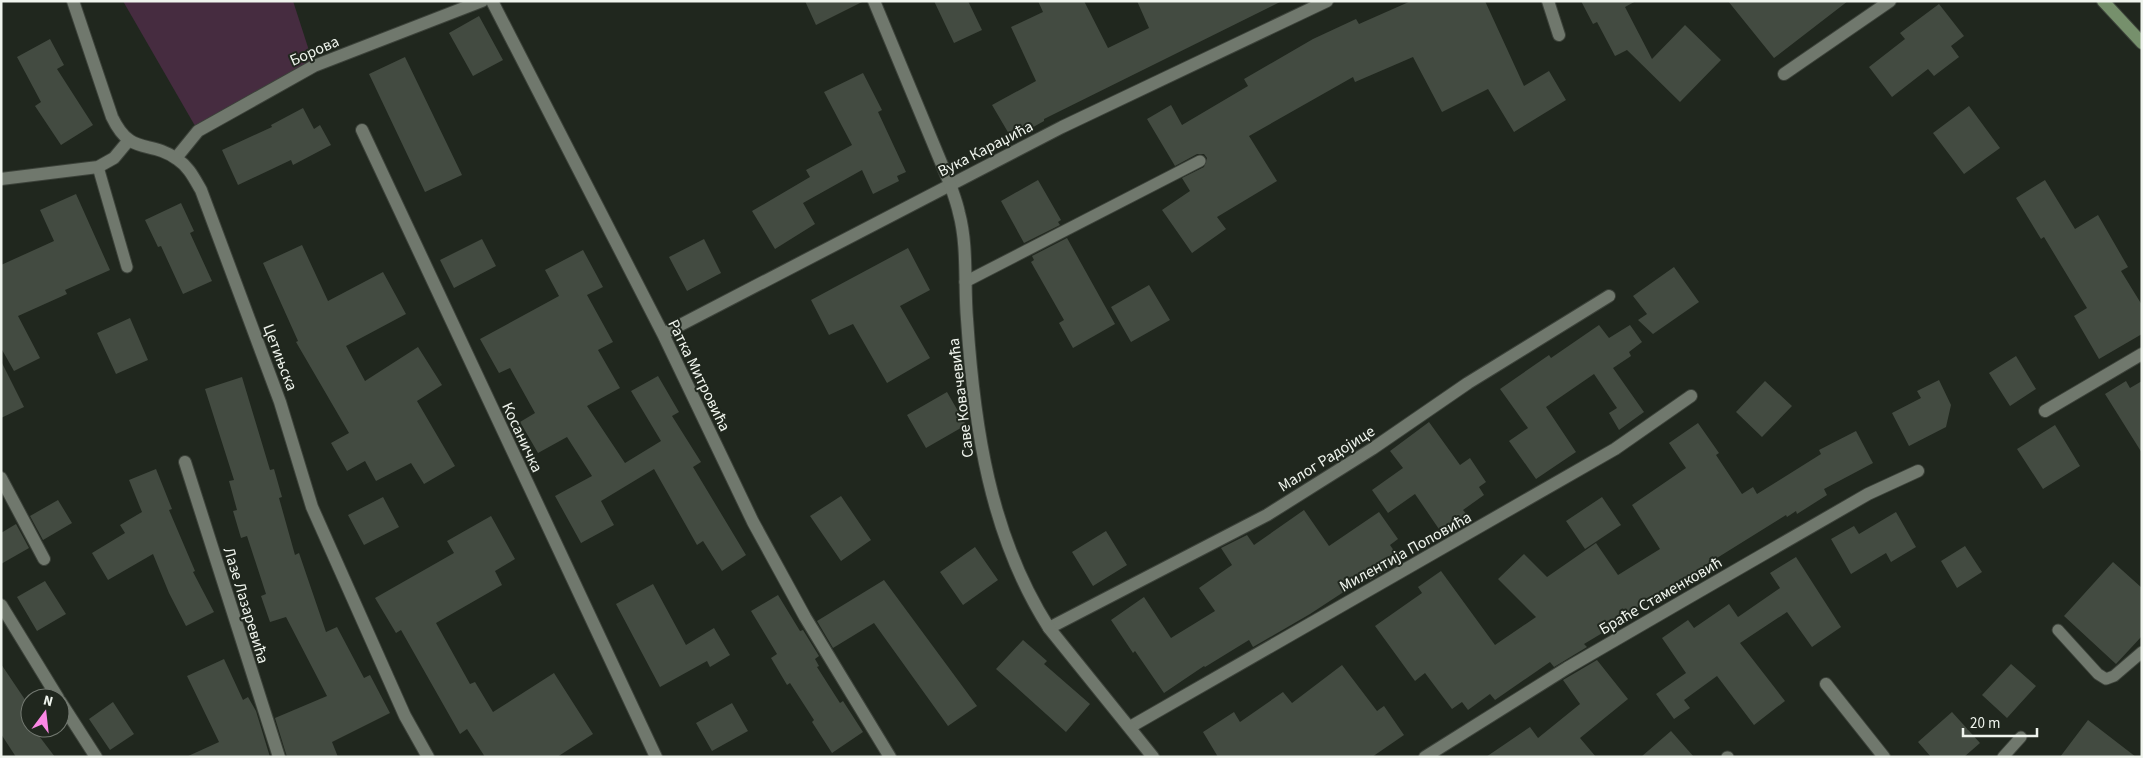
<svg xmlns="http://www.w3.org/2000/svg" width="2143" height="758" viewBox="0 0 2143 758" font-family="'Source Sans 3',sans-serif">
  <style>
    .grass { fill: #462c40 }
    .building { fill: #434b41 }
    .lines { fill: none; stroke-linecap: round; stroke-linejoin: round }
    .service-casing { stroke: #3c423a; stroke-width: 13 }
    .minor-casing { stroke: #3c423a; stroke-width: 14 }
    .tertiary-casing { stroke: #3c423a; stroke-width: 14 }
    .secondary-casing { stroke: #3c423a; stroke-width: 14 }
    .service { stroke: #70786d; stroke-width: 11 }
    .minor { stroke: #70786d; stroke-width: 12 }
    .tertiary { stroke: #70786d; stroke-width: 12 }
    .secondary { stroke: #76906c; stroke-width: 12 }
    .labels { text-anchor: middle; stroke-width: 4; stroke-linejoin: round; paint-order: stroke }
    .street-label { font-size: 16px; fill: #eff4ed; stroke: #20271e }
  </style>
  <rect width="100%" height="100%" fill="#20271e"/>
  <path class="grass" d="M 123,1 L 293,1 L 314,66 L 198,131 Z"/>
  <path class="building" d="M 805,1 L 864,1 L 816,25 Z
    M 934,1 L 968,1 L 982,30 L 954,43 Z
    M 1038,1 L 1084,1 L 1108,48 L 1149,28 L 1137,1 L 1282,1 L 1044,119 L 1044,121 L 1012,139 L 992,105 L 1036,81 L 1011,27 L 1043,12 Z
    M 1411,1 L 1485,1 L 1524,86 L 1549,71 L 1566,100 L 1514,132 L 1488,89 L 1442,112 L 1413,57 L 1355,82 L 1353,77 L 1249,136 L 1277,181 L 1217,217 L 1226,229 L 1192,253 L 1162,210 L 1190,191 L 1182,178 L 1204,167 L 1207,158 L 1204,154 L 1197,154 L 1175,166 L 1147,119 L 1171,105 L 1182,125 L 1248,86 L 1244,79 L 1313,39 L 1356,19 L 1359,24 Z
    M 1581,1 L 1636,1 L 1625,7 L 1652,59 L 1685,25 L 1721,60 L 1680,102 L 1627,50 L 1615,56 L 1597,22 L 1593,24 Z
    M 1728,1 L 1848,1 L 1774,58 Z
    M 1939,4 L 1964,36 L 1951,46 L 1959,57 L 1934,76 L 1928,69 L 1892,97 L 1869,67 L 1905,39 L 1900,33 Z
    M 479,16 L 503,60 L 473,76 L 449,33 Z
    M 50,39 L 64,65 L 57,69 L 93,125 L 61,145 L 35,106 L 41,102 L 17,57 Z
    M 405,57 L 462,175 L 425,192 L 369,74 Z
    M 863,73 L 882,110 L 878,112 L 906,172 L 897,176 L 899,181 L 873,194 L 862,170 L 803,203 L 815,224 L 775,249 L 752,211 L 810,177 L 806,170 L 852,145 L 824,92 Z
    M 1969,106 L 2000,148 L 1964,174 L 1933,133 Z
    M 303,108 L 314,129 L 320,125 L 331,145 L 293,165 L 291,160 L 238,185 L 222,150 L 272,127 L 271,125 Z
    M 1038,180 L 1061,220 L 1058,222 L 1060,225 L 1024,243 L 1001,201 Z
    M 2045,180 L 2075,229 L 2098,215 L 2128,267 L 2121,271 L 2142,305 L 2142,334 L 2099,359 L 2074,316 L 2087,308 L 2044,237 L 2041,239 L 2016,198 Z
    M 76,194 L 110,270 L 65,290 L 67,294 L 18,316 L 40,358 L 14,371 L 1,348 L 1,265 L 54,241 L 40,210 Z
    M 181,203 L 194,231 L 190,233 L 212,281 L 183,294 L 161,246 L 158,247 L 145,220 Z
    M 1067,238 L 1115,324 L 1073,348 L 1059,323 L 1064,320 L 1031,262 L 1034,260 L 1032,256 Z
    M 482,239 L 496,266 L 454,288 L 440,260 Z
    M 704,239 L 721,273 L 687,291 L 669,257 Z
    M 302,245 L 328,301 L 383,272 L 406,314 L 346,346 L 365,381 L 418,347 L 442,385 L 417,401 L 455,466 L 424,484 L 411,463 L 376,481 L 365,461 L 347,471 L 331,443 L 349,433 L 296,342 L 298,341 L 263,263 Z
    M 908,248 L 930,290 L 900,306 L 930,358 L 887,383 L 853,324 L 829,335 L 811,300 Z
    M 583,250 L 603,287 L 587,295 L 613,342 L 598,350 L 620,388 L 587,406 L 625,463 L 661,441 L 631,391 L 658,376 L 679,412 L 672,416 L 701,462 L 693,467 L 746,555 L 722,571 L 703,541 L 697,545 L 654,469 L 601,501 L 614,525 L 581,543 L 555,496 L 592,476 L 567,437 L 538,453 L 520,422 L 535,413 L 510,368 L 499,373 L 480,339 L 559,296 L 545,270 Z
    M 1674,267 L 1699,302 L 1653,334 L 1638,320 L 1647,314 L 1633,296 Z
    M 1149,285 L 1170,320 L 1131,342 L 1111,307 Z
    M 130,318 L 148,360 L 116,374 L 97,333 Z
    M 1599,325 L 1609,338 L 1630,325 L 1642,342 L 1629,352 L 1631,356 L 1613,368 L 1644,412 L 1619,430 L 1609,413 L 1617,408 L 1594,374 L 1546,407 L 1576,452 L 1536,479 L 1509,441 L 1528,428 L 1500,389 L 1549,355 L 1551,358 Z
    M 2016,356 L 2036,389 L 2010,406 L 1989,373 Z
    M 1,361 L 24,407 L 1,418 Z
    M 242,377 L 270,470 L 274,469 L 282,497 L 279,498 L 295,555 L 299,553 L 326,632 L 337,627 L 364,678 L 370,675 L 390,713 L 332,742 L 338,757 L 287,757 L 275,718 L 327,696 L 286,617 L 270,622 L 261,596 L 266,594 L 247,536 L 241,538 L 233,511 L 237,510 L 229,481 L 234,480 L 205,389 Z
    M 1939,380 L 1951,405 L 1946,427 L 1909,446 L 1892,413 L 1921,398 L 1917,391 Z
    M 1765,381 L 1792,406 L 1762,437 L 1736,412 Z
    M 2126,381 L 2130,388 L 2142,381 L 2142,453 L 2105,394 Z
    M 947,392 L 966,425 L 926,448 L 907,415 Z
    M 1429,422 L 1460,465 L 1470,458 L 1486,482 L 1479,487 L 1484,495 L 1463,510 L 1469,517 L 1443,535 L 1415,494 L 1388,513 L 1372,490 L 1403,468 L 1390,451 Z
    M 1698,423 L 1719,453 L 1716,455 L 1742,494 L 1753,487 L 1757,494 L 1821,454 L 1819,450 L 1856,431 L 1873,463 L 1824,489 L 1827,495 L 1797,514 L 1796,511 L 1787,517 L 1786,515 L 1627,614 L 1629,617 L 1584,644 L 1587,647 L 1554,667 L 1550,662 L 1495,700 L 1490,694 L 1468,710 L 1462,702 L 1452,709 L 1425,673 L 1415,681 L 1375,626 L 1422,593 L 1418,587 L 1441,571 L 1495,645 L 1536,617 L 1498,579 L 1524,554 L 1547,577 L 1596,543 L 1618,575 L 1660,549 L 1632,505 L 1686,468 L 1669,443 Z
    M 2055,425 L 2080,466 L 2043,489 L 2017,449 Z
    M 156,469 L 172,509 L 169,510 L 195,571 L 193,572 L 214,612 L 186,626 L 169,593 L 153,554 L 108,580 L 92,553 L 125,533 L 120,525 L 142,512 L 129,480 Z
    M 841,496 L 871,540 L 841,561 L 810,516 Z
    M 383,497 L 399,527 L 364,545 L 348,515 Z
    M 1602,497 L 1621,525 L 1585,549 L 1566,521 Z
    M 58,500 L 72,523 L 43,540 L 30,516 Z
    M 1304,510 L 1329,546 L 1379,512 L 1398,539 L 1390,545 L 1401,561 L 1370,580 L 1368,576 L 1310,614 L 1253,647 L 1249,640 L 1205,667 L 1204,666 L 1164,693 L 1135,651 L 1133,653 L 1111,620 L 1144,597 L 1171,638 L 1215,611 L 1199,588 L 1232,565 L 1221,548 L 1247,535 L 1254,545 Z
    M 1896,512 L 1916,547 L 1891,562 L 1886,553 L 1851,574 L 1831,539 L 1854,526 L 1859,534 Z
    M 491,516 L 515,559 L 495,571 L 502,585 L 436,623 L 470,684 L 475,682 L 493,712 L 554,673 L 593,734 L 557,757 L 485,757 L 467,729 L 460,734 L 401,630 L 396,633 L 375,598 L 454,553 L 447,541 Z
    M 16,524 L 29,548 L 1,564 L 1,533 Z
    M 1106,531 L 1127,565 L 1093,586 L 1072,552 Z
    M 1965,546 L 1982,572 L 1957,588 L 1941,561 Z
    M 975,547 L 998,580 L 963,605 L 940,572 Z
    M 1796,557 L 1841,627 L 1812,647 L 1787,612 L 1740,643 L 1785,701 L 1754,725 L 1717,676 L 1684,700 L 1690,708 L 1674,719 L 1656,694 L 1686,673 L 1662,638 L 1688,620 L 1694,628 L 1729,604 L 1738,617 L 1780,588 L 1770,573 Z
    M 2113,562 L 2142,588 L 2142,636 L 2116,664 L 2064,616 Z
    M 884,580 L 977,706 L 948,726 L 874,623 L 833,648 L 817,621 Z
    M 45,581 L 66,614 L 37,631 L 17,597 Z
    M 653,584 L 686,645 L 714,628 L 730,655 L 710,667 L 707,661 L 660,687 L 616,604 Z
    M 778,595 L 800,631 L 803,630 L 819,656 L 815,659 L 819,666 L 817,667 L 840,703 L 843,701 L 863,732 L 832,753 L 812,722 L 814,720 L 790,683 L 787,685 L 771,658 L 777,654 L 751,611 Z
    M 1023,640 L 1047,661 L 1044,664 L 1090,704 L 1066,732 L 996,669 Z
    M 224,659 L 243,700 L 248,697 L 256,711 L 270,757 L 186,757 L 219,742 L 187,676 Z
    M 1597,660 L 1628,699 L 1580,738 L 1596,757 L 1486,757 L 1530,727 L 1538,738 L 1580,704 L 1563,680 Z
    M 1,664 L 30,707 L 30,728 L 33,728 L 55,757 L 16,757 L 1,734 Z
    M 2011,664 L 2036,686 L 2007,718 L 1982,695 Z
    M 1342,665 L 1377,711 L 1384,706 L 1404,735 L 1372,757 L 1218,757 L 1203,732 L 1234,712 L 1240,722 L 1283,692 L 1292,703 Z
    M 113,702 L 134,734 L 110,750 L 89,719 Z
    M 732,703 L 748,731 L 712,751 L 696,723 Z
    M 1952,712 L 1980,743 L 1964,757 L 1931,757 L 1918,742 Z
    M 2088,720 L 2136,757 L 2060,757 Z
    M 1671,731 L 1694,757 L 1641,757 Z"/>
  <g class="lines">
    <g class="service-casing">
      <path id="service" d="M 98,167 L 127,267
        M 965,282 L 1200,161
        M 2058,630 L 2098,674 L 2106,679 L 2114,676 L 2142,652
        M 1727,757 L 1728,757
        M 2003,757 L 2021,737"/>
    </g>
    <g class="minor-casing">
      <path id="minor" d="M 73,1 L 112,117 C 131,157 149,139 177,159 C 189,167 194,178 201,190 L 280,402 L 312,507 L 405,716 L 428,757
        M 492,1 L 663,334 L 753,522 L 805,617 L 890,757
        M 1548,1 L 1559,35
        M 1784,74 L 1890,1
        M 362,130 L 656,757
        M 176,158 L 198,131 L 314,66 L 482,1
        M 1,179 L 98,167 L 114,158 L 129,140
        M 663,334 L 1062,127 L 1327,1
        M 2045,411 L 2142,354
        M 185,462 L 279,757
        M 1,478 L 44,559
        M 1,605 L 58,698
        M 1049,628 L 1267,515 L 1372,449 L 1468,383 L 1609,296
        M 1826,684 L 1884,757
        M 60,701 L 96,757
        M 1130,727 L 1615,449 L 1691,396
        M 1425,757 L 1567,668 L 1686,599 L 1868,494 L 1918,471"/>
    </g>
    <g class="tertiary-casing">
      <path id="tertiary" d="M 874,1 L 950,184 C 953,193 957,203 959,213 C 968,246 964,285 967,319 C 974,426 990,536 1049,628 L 1153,757"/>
    </g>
    <g class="secondary-casing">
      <path id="secondary" d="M 2103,1 L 2142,43"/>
    </g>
    <use href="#service" class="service"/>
    <use href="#minor" class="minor"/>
    <use href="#tertiary" class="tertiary"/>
    <use href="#secondary" class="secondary"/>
  </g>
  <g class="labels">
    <g class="street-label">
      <text transform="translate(314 50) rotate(-24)" y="6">Борова</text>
      <text transform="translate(985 148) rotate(-27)" y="6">Вука Караџића</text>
      <text transform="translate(281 357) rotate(69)" y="6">Цетињска</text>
      <text transform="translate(700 375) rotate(64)" y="6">Ратка Митровића</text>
      <text transform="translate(960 398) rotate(-97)" y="6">Саве Ковачевића</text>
      <text transform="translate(523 437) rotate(65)" y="6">Косаничка</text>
      <text transform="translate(1326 458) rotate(-32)" y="6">Малог Радојице</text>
      <text transform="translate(1405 551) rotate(-29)" y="6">Милентија Поповића</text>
      <text transform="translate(1660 595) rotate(-30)" y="6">Браће Стаменковић</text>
      <text transform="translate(247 605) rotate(73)" y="6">Лазе Лазаревића</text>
    </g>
  </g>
  <rect width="2143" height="758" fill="none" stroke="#eff4ed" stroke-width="5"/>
  <g transform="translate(45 713) rotate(15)"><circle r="24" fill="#20271e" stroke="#737971"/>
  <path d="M0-4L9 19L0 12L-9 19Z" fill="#fb87e5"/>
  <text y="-8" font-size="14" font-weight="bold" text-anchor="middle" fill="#eff4ed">N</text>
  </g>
  <path d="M1963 728v8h74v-8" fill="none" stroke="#eff4ed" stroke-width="2.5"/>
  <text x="1970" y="728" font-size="15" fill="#eff4ed" stroke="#20271e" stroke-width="4" paint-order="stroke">20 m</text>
</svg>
